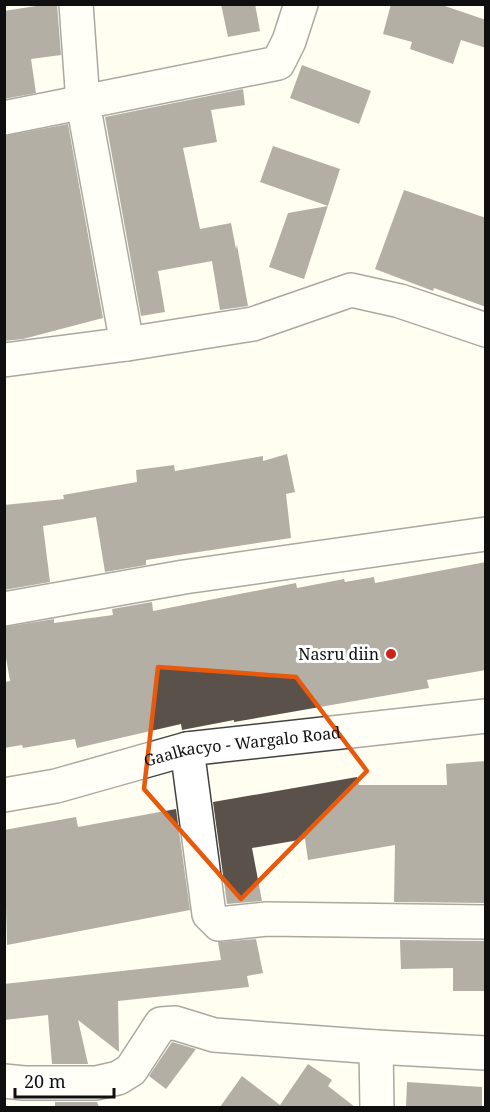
<svg xmlns="http://www.w3.org/2000/svg" width="490" height="1112" viewBox="0 0 490 1112" font-family="'Noto Serif',serif">
  <style>
    .building { fill: #59514a }
    .lines { fill: none; stroke-linecap: round; stroke-linejoin: round }
    .minor-casing { stroke: #424242; stroke-width: 36 }
    .minor { stroke: #fff; stroke-width: 33 }
    .marked { fill: none; stroke: #e8590c; stroke-width: 4.5; stroke-linejoin: round }
    .poi-dot { fill: #ce2118; stroke: #fff; stroke-width: 2 }
    .labels { text-anchor: middle; stroke-width: 6; stroke-linejoin: round; paint-order: stroke }
    .poi-label { font-size: 16px; fill: #0f0f0f; stroke: #fff; text-anchor: end }
    .street-label { font-size: 16px; fill: #0f0f0f; stroke: #fff }
  </style>
  <rect width="100%" height="100%" fill="#fffef1"/>
  <path class="building" d="M 49,4 L 57,4 L 61,55 L 31,59 L 36,93 L 4,99 L 4,11 Z
    M 221,4 L 255,4 L 260,31 L 228,37 Z
    M 391,4 L 439,4 L 486,20 L 486,48 L 461,40 L 453,64 L 410,49 L 412,42 L 383,34 Z
    M 302,65 L 371,91 L 359,124 L 290,98 Z
    M 243,89 L 245,105 L 211,110 L 217,142 L 183,148 L 200,229 L 231,223 L 236,249 L 237,245 L 248,306 L 220,310 L 212,261 L 158,271 L 165,312 L 141,316 L 105,117 Z
    M 68,124 L 103,318 L 23,339 L 4,341 L 4,136 Z
    M 273,146 L 340,169 L 304,279 L 269,267 L 288,213 L 328,206 L 260,182 Z
    M 404,190 L 486,218 L 486,307 L 434,288 L 433,291 L 375,269 Z
    M 287,454 L 295,492 L 286,494 L 291,538 L 146,560 L 146,565 L 105,572 L 96,517 L 43,526 L 50,582 L 4,590 L 4,505 L 64,499 L 63,495 L 137,482 L 136,470 L 174,465 L 175,471 L 263,456 L 263,461 Z
    M 486,562 L 486,670 L 427,680 L 429,688 L 234,722 L 234,720 L 182,730 L 181,724 L 77,748 L 75,739 L 23,748 L 22,745 L 4,748 L 4,682 L 10,681 L 4,646 L 4,627 L 54,619 L 54,623 L 113,615 L 112,609 L 152,602 L 153,611 L 296,583 L 297,588 L 344,579 L 345,582 L 374,577 L 375,583 Z
    M 486,761 L 486,903 L 394,902 L 395,845 L 308,860 L 305,839 L 252,848 L 262,901 L 227,904 L 213,802 L 357,777 L 359,785 L 447,785 L 446,764 Z
    M 176,809 L 190,910 L 7,945 L 4,830 L 76,817 L 78,827 Z
    M 256,939 L 263,973 L 247,976 L 249,987 L 118,1001 L 119,1052 L 78,1020 L 88,1064 L 52,1064 L 48,1015 L 4,1020 L 4,984 L 221,960 L 218,942 Z
    M 400,940 L 486,941 L 486,991 L 453,991 L 453,968 L 401,969 Z
    M 172,1042 L 196,1049 L 166,1089 L 149,1076 Z
    M 308,1064 L 332,1080 L 328,1086 L 355,1107 L 220,1107 L 242,1076 L 280,1105 Z
    M 407,1082 L 482,1087 L 482,1107 L 406,1107 Z
    M 55,1102 L 97,1102 L 99,1107 L 55,1107 Z"/>
  <g class="lines">
    <g class="minor-casing">
      <g id="minor">
        <path d="M 76,4 L 83,103 L 127,344"/>
        <path d="M 4,118 L 278,63 L 289,41 L 301,4"/>
        <path d="M 4,360 L 127,344 L 253,324 L 351,290 L 400,301 L 486,330"/>
        <path d="M 4,609 L 184,577 L 486,534"/>
        <path d="M 187,749 L 209,914 L 219,924 L 267,919 L 486,922"/>
        <path id="s1" d="M 4,795 L 56,786 L 187,749 L 486,716"/>
        <path d="M 376,1047 L 377,1108"/>
        <path d="M 4,1081 L 24,1083 L 96,1083 L 118,1078 L 131,1070 L 161,1024 L 175,1023 L 214,1035 L 376,1047 L 486,1053"/>
      </g>
    </g>
    <use href="#minor" class="minor"/>
  </g>
  <path d="M0 0H490V1112H0ZM 158,667 L 296,677 L 367,771 L 241,899 L 144,789 Z" fill="#fffef1" fill-opacity=".55" fill-rule="evenodd"/>
  <path class="marked" d="M 158,667 L 296,677 L 367,771 L 241,899 L 144,789 Z"/>
  <circle class="poi-dot" cx="391" cy="654" r="6"/>
  <g class="labels">
    <g class="poi-label">
      <text x="379" y="660">Nasru diin</text>
    </g>
    <g class="street-label">
      <text dy="6" stroke="none"><textPath href="#s1" startOffset="244">Gaalkacyo - Wargalo Road</textPath></text>
    </g>
  </g>
  <rect width="490" height="1112" fill="none" stroke="#0f0f0f" stroke-width="12"/>
  <path d="M15 1088v9h99v-9" fill="none" stroke="#0f0f0f" stroke-width="3"/>
  <text x="24" y="1088" font-size="18" fill="#0f0f0f" stroke="#ffffff" stroke-width="4.5" paint-order="stroke">20 m</text>
</svg>
